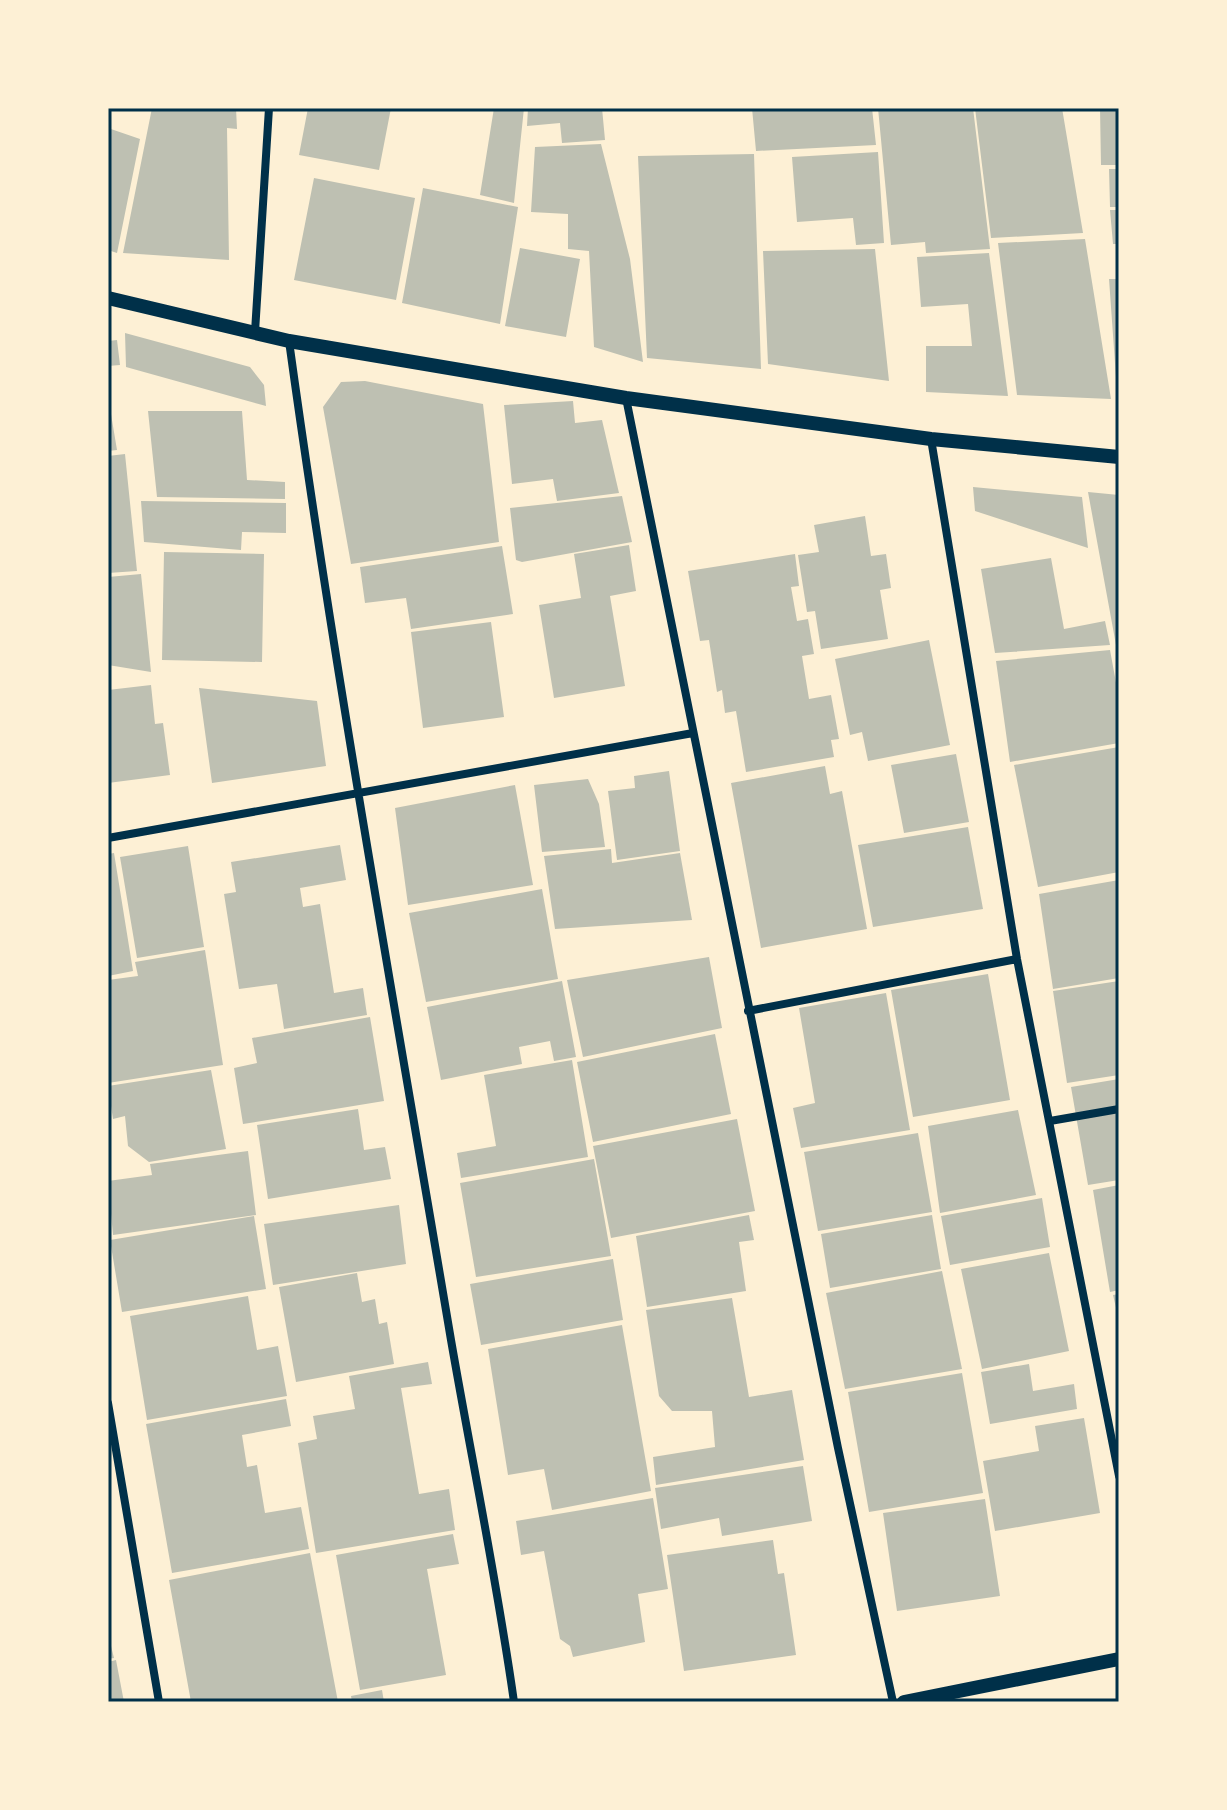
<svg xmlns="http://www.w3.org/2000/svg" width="1227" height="1810" viewBox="0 0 1227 1810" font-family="Overpass,sans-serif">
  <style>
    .building { fill: #bec0b2 }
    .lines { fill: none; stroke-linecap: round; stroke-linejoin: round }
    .minor { stroke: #003049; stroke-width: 8 }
    .tertiary { stroke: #003049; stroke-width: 14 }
    .neatline { fill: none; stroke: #003049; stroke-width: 3 }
  </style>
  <rect width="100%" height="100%" fill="#fdf0d5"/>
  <path class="building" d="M 152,108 L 236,108 L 237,129 L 227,128 L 229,260 L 123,253 Z
    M 308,108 L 391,108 L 379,170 L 299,155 Z
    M 494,108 L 524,108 L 514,203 L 480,195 Z
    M 528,108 L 602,108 L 605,140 L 562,143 L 560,123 L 527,126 Z
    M 752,108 L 872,108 L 876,145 L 756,151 Z
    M 878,108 L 973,108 L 990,249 L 926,253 L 925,242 L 891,245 Z
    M 975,108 L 1062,108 L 1083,233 L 991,238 Z
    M 1100,108 L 1119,108 L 1119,165 L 1101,165 Z
    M 108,128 L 140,139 L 117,253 L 108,250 Z
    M 601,144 L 630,259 L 643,362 L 594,347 L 589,251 L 568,249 L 568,214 L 531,212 L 535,147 Z
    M 878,152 L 884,243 L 856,245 L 853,218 L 797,222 L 792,157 Z
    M 754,154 L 761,369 L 647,358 L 638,156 Z
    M 1109,169 L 1119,169 L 1119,207 L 1110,207 Z
    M 314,178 L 415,198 L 396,300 L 294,280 Z
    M 423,188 L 518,207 L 500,324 L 402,303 Z
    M 1110,210 L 1119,210 L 1119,244 L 1113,244 Z
    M 1085,239 L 1111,399 L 1017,395 L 998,243 Z
    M 520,248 L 580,259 L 566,337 L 505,326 Z
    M 875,249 L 889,381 L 768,364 L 763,251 Z
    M 989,253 L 1008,396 L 926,392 L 926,346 L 972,346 L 968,304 L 921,307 L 917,257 Z
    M 1109,279 L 1119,279 L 1119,377 L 1116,377 Z
    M 125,333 L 250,367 L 264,385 L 266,406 L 126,367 Z
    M 117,340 L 120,365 L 108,366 L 108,341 Z
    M 365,381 L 483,404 L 499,542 L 351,564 L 323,407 L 341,382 Z
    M 108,396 L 117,450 L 108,451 Z
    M 573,401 L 575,423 L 602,420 L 619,493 L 557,501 L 553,479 L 512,484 L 504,405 Z
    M 148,411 L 242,411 L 247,480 L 285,482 L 285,499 L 157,497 Z
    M 125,454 L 137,571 L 108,573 L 108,456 Z
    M 973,487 L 1082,497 L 1088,548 L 975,511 Z
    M 1088,492 L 1119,495 L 1119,644 L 1116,645 Z
    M 622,496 L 632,542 L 522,562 L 516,560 L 510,508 Z
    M 141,501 L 286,503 L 286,533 L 242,532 L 241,550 L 144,542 Z
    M 865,516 L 871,556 L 886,554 L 891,588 L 880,590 L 888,639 L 821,649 L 815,611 L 807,612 L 798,555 L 819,552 L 814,525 Z
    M 629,545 L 636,591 L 610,596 L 625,686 L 554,698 L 539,605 L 581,598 L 574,554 Z
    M 502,546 L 513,614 L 411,629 L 406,598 L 365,603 L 360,567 Z
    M 164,552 L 264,554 L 262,662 L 162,660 Z
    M 795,554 L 799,586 L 791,587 L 797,621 L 808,619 L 814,654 L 802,656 L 809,699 L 831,695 L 839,739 L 831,740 L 834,757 L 746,772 L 736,711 L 725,713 L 722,690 L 717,692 L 709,640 L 700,641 L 688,571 Z
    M 1051,558 L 1064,629 L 1105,621 L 1110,645 L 995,653 L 981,569 Z
    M 141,574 L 151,672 L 108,665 L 108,577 Z
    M 491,622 L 504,717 L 423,728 L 411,632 Z
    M 929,640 L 950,745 L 868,761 L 862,732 L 850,735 L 835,659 Z
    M 1110,650 L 1119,699 L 1119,743 L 1010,762 L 996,661 Z
    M 151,685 L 155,724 L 163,723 L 170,775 L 108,783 L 108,690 Z
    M 199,688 L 317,701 L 326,766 L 212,783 Z
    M 1119,747 L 1119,872 L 1038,887 L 1014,765 Z
    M 956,754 L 969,822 L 904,833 L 891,765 Z
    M 825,766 L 830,794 L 842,791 L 867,929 L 761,948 L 731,783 Z
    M 669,771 L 680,851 L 617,860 L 608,791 L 635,788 L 634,776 Z
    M 588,779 L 599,804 L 605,847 L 542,852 L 534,785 Z
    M 515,785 L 533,885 L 408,905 L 395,808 Z
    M 968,827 L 983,909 L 873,927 L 858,845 Z
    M 340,845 L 346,880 L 300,888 L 303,907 L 320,904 L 334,993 L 363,988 L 367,1015 L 284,1029 L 277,984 L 239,989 L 224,894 L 236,892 L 231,862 Z
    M 188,846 L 204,947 L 137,958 L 120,857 Z
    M 611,849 L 612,863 L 680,853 L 692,920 L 555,929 L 544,856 Z
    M 114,853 L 133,971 L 108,976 L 108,854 Z
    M 1119,880 L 1119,978 L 1053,989 L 1039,894 Z
    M 542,889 L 558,979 L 426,1002 L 409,913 Z
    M 205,950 L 223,1065 L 108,1083 L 108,980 L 138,976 L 135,962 Z
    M 709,957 L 722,1028 L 583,1057 L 567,980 Z
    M 988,974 L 1010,1100 L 913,1117 L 891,990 Z
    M 562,981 L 576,1057 L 554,1061 L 550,1041 L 519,1047 L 522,1064 L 441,1080 L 427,1007 Z
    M 1119,981 L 1119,1075 L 1067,1083 L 1053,991 Z
    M 886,993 L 910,1130 L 801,1148 L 793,1108 L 815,1103 L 799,1008 Z
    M 370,1017 L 384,1101 L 243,1124 L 234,1068 L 257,1063 L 252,1038 Z
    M 715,1034 L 731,1114 L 593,1142 L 577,1062 Z
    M 572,1060 L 588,1157 L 461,1178 L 457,1153 L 496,1146 L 484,1075 Z
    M 211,1070 L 226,1149 L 149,1162 L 128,1146 L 125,1116 L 113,1119 L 108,1086 Z
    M 1119,1079 L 1119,1180 L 1088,1185 L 1071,1087 Z
    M 358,1109 L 364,1150 L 385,1147 L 391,1179 L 268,1199 L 257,1125 Z
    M 1018,1110 L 1036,1195 L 940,1213 L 928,1126 Z
    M 737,1119 L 755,1211 L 611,1238 L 593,1146 Z
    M 918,1133 L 932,1212 L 818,1231 L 804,1152 Z
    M 248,1151 L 256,1215 L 113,1235 L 108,1181 L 152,1175 L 150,1164 Z
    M 594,1159 L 611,1256 L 476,1277 L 460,1183 Z
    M 1119,1185 L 1119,1290 L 1110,1292 L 1093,1190 Z
    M 1042,1198 L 1050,1247 L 950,1265 L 941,1216 Z
    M 399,1205 L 406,1264 L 273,1285 L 264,1224 Z
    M 749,1215 L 754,1240 L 739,1242 L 746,1291 L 647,1307 L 636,1236 Z
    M 932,1215 L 941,1269 L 830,1288 L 821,1234 Z
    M 254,1216 L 266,1289 L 122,1312 L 110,1240 Z
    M 1049,1253 L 1069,1351 L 982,1369 L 961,1269 Z
    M 613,1259 L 623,1320 L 481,1345 L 470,1284 Z
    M 942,1271 L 962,1369 L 845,1389 L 826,1293 Z
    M 357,1273 L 362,1302 L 375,1299 L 379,1324 L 387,1322 L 394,1364 L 296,1382 L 279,1287 Z
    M 1119,1294 L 1119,1316 L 1118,1316 L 1113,1295 Z
    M 248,1296 L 257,1350 L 278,1346 L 287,1396 L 147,1420 L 130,1316 Z
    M 732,1298 L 749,1397 L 792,1390 L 804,1460 L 656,1485 L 653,1457 L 715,1447 L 712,1411 L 672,1411 L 659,1396 L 646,1310 Z
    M 622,1325 L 651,1491 L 552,1510 L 544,1469 L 508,1475 L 488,1349 Z
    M 428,1362 L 432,1384 L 401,1388 L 419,1494 L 449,1489 L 455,1530 L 316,1553 L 298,1443 L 317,1439 L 313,1416 L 355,1409 L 349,1376 Z
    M 1029,1364 L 1033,1391 L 1074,1384 L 1077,1409 L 990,1424 L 981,1372 Z
    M 962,1373 L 983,1493 L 869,1512 L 848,1392 Z
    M 286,1399 L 291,1426 L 242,1435 L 247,1467 L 257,1465 L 265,1513 L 301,1507 L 309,1549 L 172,1573 L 146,1424 Z
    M 1084,1418 L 1100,1513 L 995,1531 L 983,1461 L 1039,1451 L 1035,1426 Z
    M 803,1466 L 812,1521 L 722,1536 L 719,1518 L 661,1529 L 655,1488 Z
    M 653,1498 L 668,1589 L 638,1594 L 645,1642 L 573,1657 L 570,1646 L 560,1639 L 544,1551 L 521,1555 L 516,1521 Z
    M 985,1499 L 1000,1596 L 897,1611 L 883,1513 Z
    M 453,1534 L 459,1564 L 427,1569 L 446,1675 L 360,1690 L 336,1555 Z
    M 773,1540 L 778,1574 L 784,1573 L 796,1655 L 684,1671 L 667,1555 Z
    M 310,1553 L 338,1702 L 191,1702 L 169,1580 Z
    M 108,1634 L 114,1658 L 108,1659 Z
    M 116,1660 L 124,1702 L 108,1702 L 108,1662 Z
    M 382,1690 L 384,1702 L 352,1702 L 351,1696 Z"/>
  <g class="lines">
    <path class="minor" d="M 255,332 L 269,108
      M 289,341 C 335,675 395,1007 451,1340 C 472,1461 497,1581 514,1702
      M 626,398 L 838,1448 L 893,1702
      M 931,439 L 1017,959 L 1119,1476
      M 108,838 L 693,733
      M 748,1011 L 1017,959
      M 1050,1121 L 1119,1109
      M 108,1403 L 159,1702"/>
    <path class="tertiary" d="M 108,298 L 289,341 L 626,398 L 931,439 L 1119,457
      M 904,1702 L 1119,1659"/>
  </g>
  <rect width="1227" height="1810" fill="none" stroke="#fdf0d5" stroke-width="220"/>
  <rect x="110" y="110" width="1007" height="1590" class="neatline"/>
</svg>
